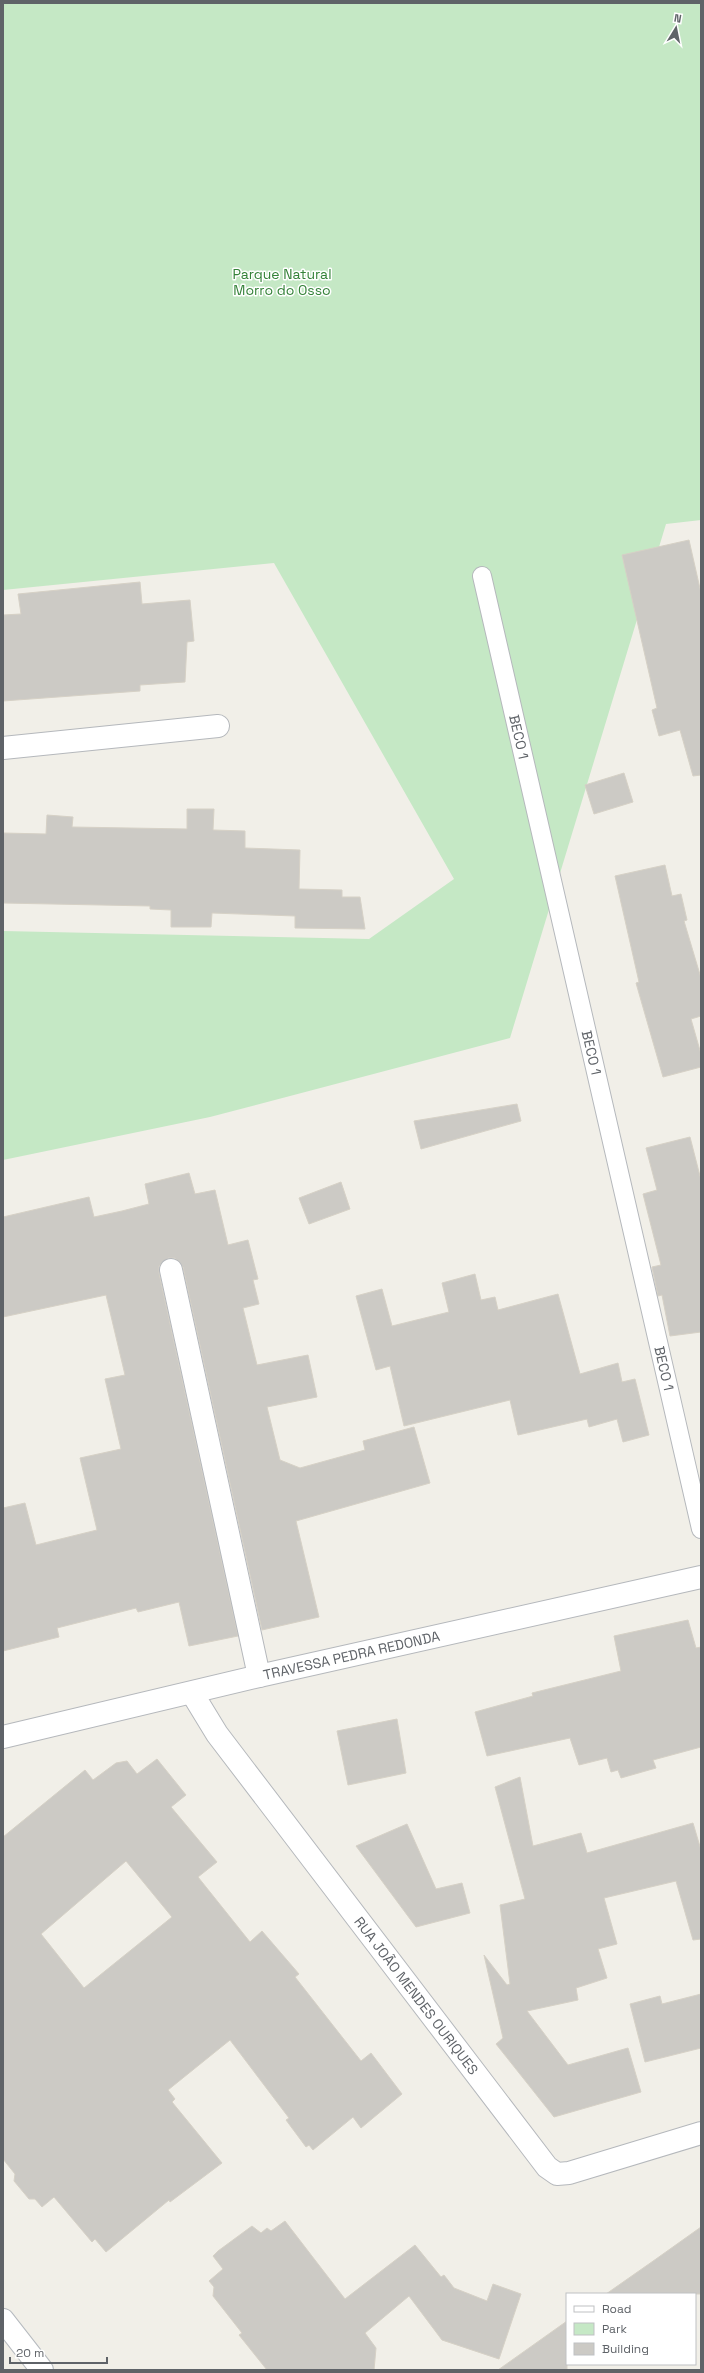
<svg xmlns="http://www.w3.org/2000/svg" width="704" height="2373" viewBox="0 0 704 2373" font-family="'Space Grotesk',sans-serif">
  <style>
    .green { fill: #c5e8c5 }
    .building { fill: #cccac5; stroke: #d6d1c6; fill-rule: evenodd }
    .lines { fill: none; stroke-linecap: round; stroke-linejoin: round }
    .service-casing { stroke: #b5b8bc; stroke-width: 20 }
    .minor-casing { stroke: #b5b8bc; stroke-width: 24 }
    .secondary-casing { stroke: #b6babf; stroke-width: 24 }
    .service { stroke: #fff; stroke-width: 18 }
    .minor { stroke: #fff; stroke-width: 22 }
    .secondary { stroke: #fff; stroke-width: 22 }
    .labels { text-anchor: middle; stroke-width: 3; stroke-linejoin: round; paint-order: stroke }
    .park-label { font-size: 14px; fill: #348238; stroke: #fff }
    .street-label { font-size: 14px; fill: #5f6368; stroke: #fff }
  </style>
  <rect width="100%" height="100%" fill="#f1efe8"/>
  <path class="green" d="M 3,3 L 701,3 L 701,520 L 666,524 L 510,1038 L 210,1117 L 3,1160 L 3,931 L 369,939 L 454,879 L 274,563 L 3,590 Z"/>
  <path class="building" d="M 689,540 L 701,593 L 701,775 L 693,776 L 680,730 L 659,736 L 652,710 L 657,708 L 622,555 Z
    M 140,582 L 142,604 L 190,600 L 194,641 L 187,642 L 185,682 L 140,685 L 140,691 L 3,701 L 3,615 L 21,614 L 18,594 Z
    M 624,773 L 633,802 L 594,814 L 585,785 Z
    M 187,809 L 214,809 L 213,830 L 245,831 L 245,848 L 300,850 L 299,889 L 342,890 L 342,897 L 360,897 L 365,929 L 295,928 L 295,916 L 212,913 L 211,927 L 171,927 L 171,910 L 150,909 L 150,906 L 3,903 L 3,833 L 46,834 L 47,815 L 73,817 L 72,827 L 187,829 Z
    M 665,865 L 672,896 L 681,894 L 687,920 L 684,921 L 701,978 L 701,1016 L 691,1019 L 701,1054 L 701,1067 L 663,1077 L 636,983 L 639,982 L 615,876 Z
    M 517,1104 L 521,1121 L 421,1149 L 414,1121 Z
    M 690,1137 L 701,1180 L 701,1332 L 670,1336 L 662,1295 L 658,1296 L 652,1267 L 661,1265 L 643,1194 L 657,1190 L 646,1148 Z
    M 189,1173 L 195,1194 L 215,1190 L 228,1245 L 248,1240 L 258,1279 L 253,1280 L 259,1304 L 243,1308 L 257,1365 L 308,1355 L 317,1397 L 267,1407 L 280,1460 L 300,1468 L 365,1450 L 363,1441 L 414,1427 L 430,1483 L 296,1521 L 319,1617 L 262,1630 L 183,1267 L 175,1258 L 168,1258 L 159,1266 L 159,1273 L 238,1636 L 189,1646 L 179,1602 L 138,1612 L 136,1608 L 57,1628 L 59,1637 L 3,1651 L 3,1508 L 25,1503 L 36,1545 L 97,1530 L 80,1458 L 121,1449 L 105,1379 L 125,1375 L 106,1295 L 3,1317 L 3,1217 L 89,1197 L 94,1217 L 122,1211 L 149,1204 L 145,1184 Z
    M 341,1182 L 350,1209 L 309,1224 L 299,1198 Z
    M 475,1274 L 481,1300 L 495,1297 L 498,1310 L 558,1294 L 580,1374 L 618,1363 L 622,1382 L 635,1379 L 649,1435 L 623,1442 L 617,1419 L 589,1427 L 587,1419 L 518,1435 L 510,1400 L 404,1426 L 390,1366 L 376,1370 L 356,1296 L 382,1289 L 392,1326 L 449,1312 L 442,1283 Z
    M 688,1620 L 696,1648 L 701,1647 L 701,1747 L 653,1760 L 656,1768 L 621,1778 L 618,1770 L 611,1772 L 607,1758 L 579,1765 L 570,1738 L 487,1756 L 475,1712 L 533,1696 L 532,1693 L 621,1671 L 614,1636 Z
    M 397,1719 L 406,1773 L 348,1785 L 337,1731 Z
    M 157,1759 L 186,1795 L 171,1807 L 217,1862 L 198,1877 L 250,1942 L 262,1931 L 299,1974 L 295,1977 L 361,2061 L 371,2053 L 402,2094 L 361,2128 L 353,2117 L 313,2150 L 309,2145 L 306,2147 L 286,2120 L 289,2118 L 230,2040 L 168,2090 L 175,2099 L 172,2102 L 222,2163 L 170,2202 L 169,2200 L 106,2252 L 95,2239 L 92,2242 L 54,2197 L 42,2207 L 35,2199 L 29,2199 L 14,2181 L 15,2174 L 3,2159 L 3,1837 L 85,1770 L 93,1780 L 116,1763 L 127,1761 L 137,1774 ZM 126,1861 L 172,1917 L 84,1988 L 41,1934 Z
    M 520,1777 L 533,1846 L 581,1833 L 587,1853 L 693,1823 L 701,1850 L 701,1939 L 693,1940 L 676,1881 L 604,1898 L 617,1944 L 598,1949 L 607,1978 L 576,1988 L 578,2000 L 527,2011 L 568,2065 L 628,2048 L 641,2092 L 554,2117 L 496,2044 L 503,2038 L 484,1955 L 507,1985 L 510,1984 L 500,1905 L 525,1899 L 495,1787 Z
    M 407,1824 L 436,1889 L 462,1883 L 470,1913 L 416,1927 L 356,1846 Z
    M 701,1994 L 701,2048 L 645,2062 L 630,2004 L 660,1996 L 662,2004 Z
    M 285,2221 L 345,2299 L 415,2245 L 441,2277 L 444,2275 L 454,2288 L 487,2301 L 493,2284 L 521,2294 L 499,2359 L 442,2340 L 409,2296 L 365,2333 L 376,2348 L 374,2370 L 267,2370 L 239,2335 L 242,2333 L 213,2296 L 214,2287 L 209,2281 L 223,2269 L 213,2256 L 218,2251 L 252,2226 L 261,2233 L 267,2228 L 271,2231 Z
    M 701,2227 L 701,2294 L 606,2294 L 656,2259 Z
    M 567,2321 L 567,2370 L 498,2370 Z"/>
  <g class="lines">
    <g class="service-casing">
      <g id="service">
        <path id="s1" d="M 482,576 L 701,1529"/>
      </g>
    </g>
    <g class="minor-casing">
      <g id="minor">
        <path d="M 3,748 L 218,726"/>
        <path d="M 171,1270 L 259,1676"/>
        <path id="s2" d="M 192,1693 L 217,1734 L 547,2167 L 557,2174 L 569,2173 L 701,2133"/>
        <path id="s3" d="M 3,1737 L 259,1676 L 701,1577"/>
      </g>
    </g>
    <g class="secondary-casing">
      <path id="secondary" d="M 3,2320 L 42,2370"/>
    </g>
    <use href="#service" class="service"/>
    <use href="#minor" class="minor"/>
    <use href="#secondary" class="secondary"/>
  </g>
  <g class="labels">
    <g class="park-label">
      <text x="282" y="279">Parque Natural<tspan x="282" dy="16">Morro do Osso</tspan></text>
    </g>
    <g class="street-label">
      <text dy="5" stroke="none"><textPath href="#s1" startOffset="165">BECO 1</textPath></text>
      <text dy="5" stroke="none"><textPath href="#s1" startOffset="489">BECO 1</textPath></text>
      <text dy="5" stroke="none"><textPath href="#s1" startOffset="813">BECO 1</textPath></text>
      <text dy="5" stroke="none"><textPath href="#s3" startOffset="358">TRAVESSA PEDRA REDONDA</textPath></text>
      <text dy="5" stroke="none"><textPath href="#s2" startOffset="377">RUA JOÃO MENDES OURIQUES</textPath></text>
    </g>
  </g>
  <rect width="704" height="2373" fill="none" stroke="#5f6368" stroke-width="8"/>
  <rect x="566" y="2293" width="130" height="72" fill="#ffffff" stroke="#bfc1c3"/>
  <rect x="574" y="2306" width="20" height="6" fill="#ffffff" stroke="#bfc1c3"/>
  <text x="602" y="2313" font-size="12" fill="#5f6368">Road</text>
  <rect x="574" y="2323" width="20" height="12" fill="#c5e8c5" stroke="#bfc1c3"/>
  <text x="602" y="2333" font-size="12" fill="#5f6368">Park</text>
  <rect x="574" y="2343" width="20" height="12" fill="#cccac5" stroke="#bfc1c3"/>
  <text x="602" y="2353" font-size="12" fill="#5f6368">Building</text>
  <g transform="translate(676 28) rotate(10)" stroke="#ffffff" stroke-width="3" paint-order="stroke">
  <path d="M0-3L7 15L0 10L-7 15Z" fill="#5f6368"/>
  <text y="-6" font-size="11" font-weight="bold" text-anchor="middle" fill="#5f6368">N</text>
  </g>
  <path d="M10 2357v6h97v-6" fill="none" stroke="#5f6368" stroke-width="2"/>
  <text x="16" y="2357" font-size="12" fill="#5f6368" stroke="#ffffff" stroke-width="3" paint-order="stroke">20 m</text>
</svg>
